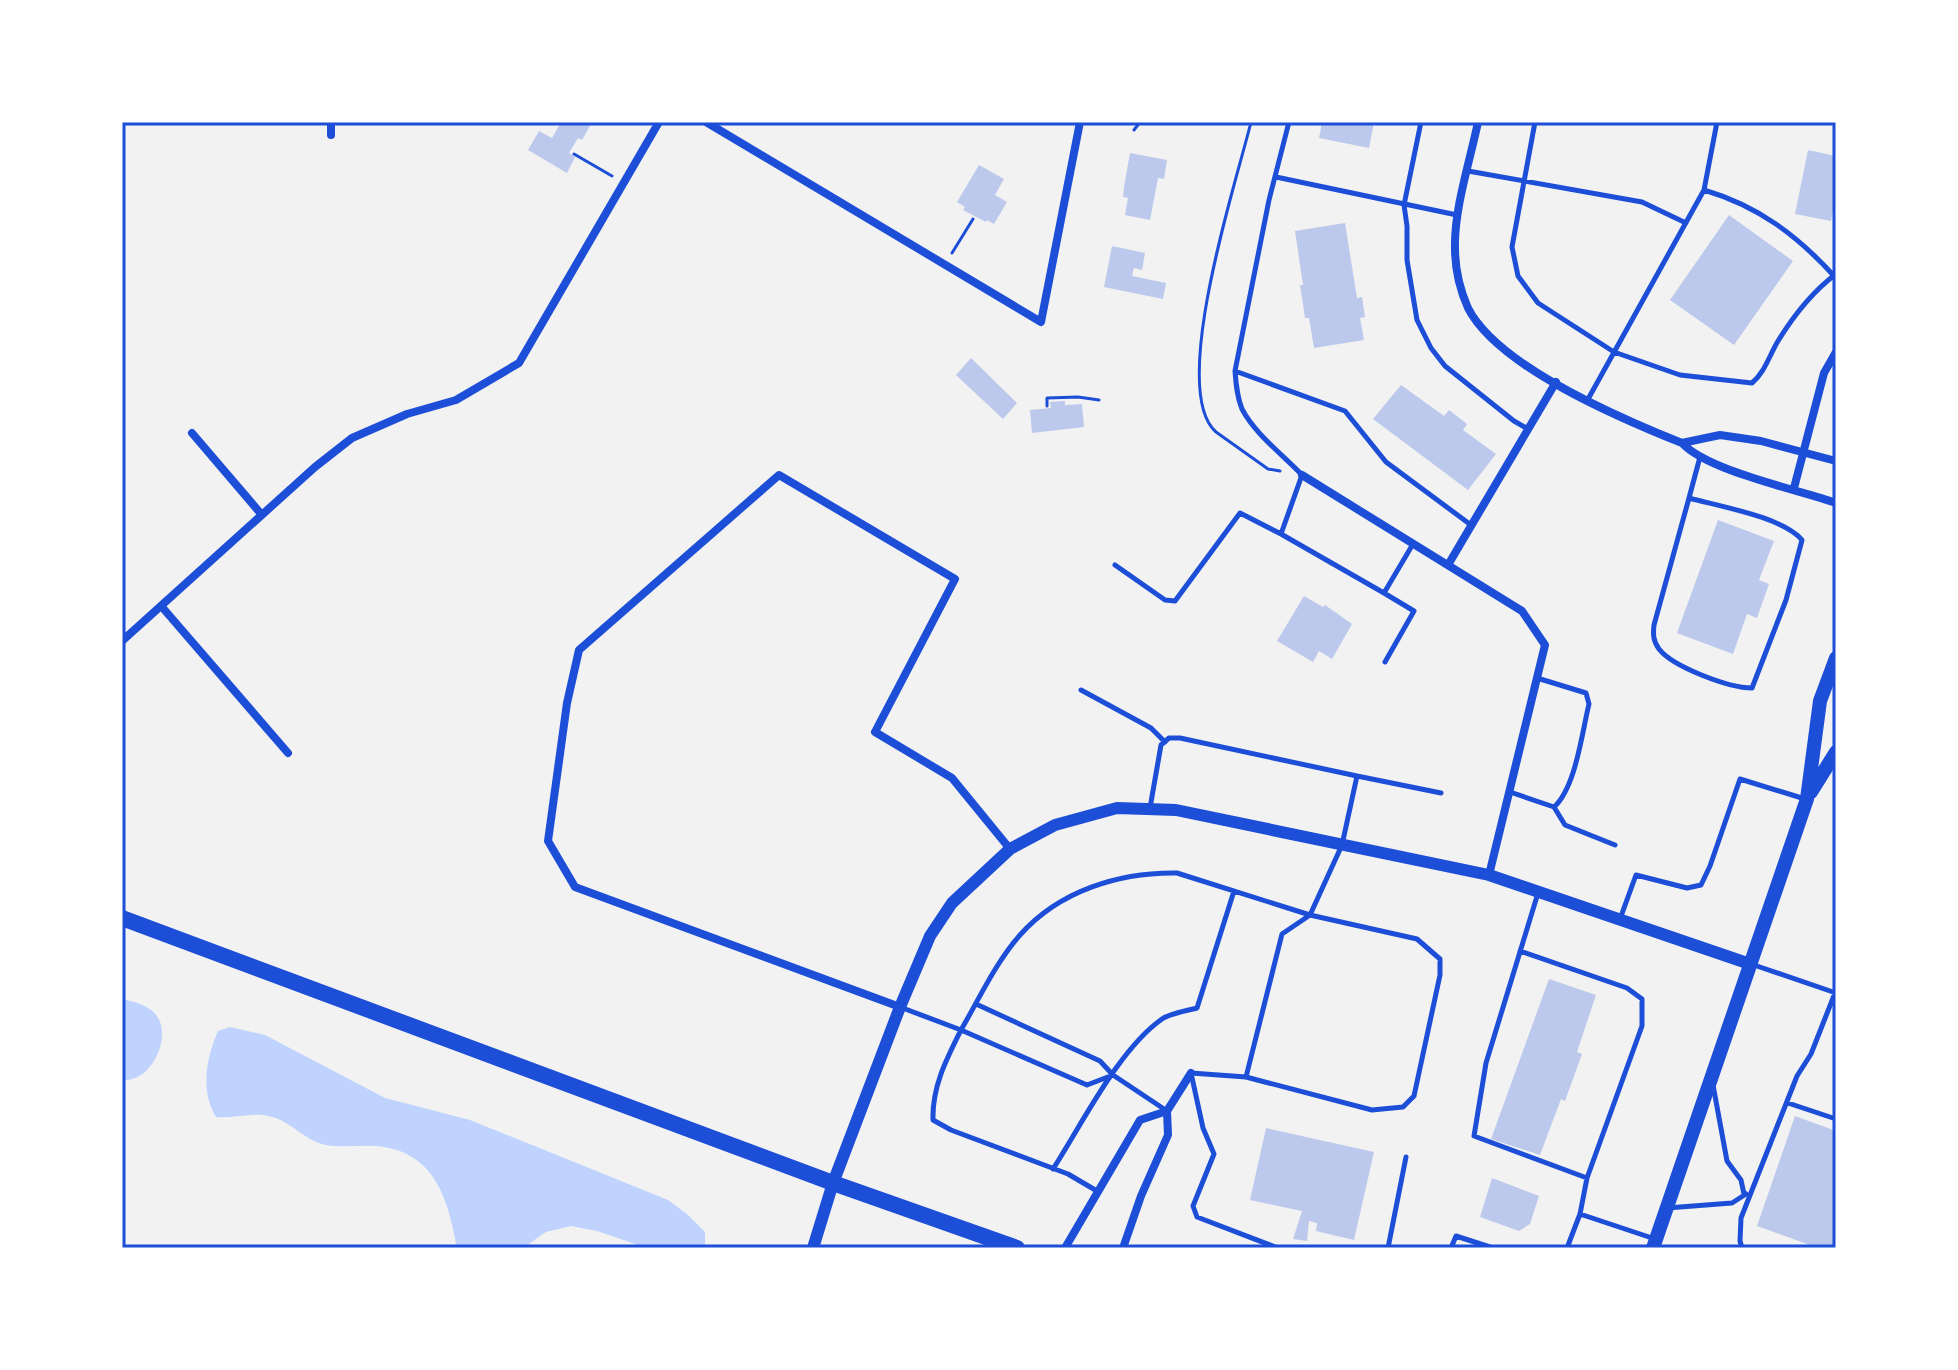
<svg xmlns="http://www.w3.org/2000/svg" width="1958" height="1370" viewBox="0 0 1958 1370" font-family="Arial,sans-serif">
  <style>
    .water { fill: #bfd3fe }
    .building { fill: #bdc9ec }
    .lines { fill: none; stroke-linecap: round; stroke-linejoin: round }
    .path { stroke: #1d4ed8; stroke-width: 3 }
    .service { stroke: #1d4ed8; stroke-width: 5 }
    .minor { stroke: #1d4ed8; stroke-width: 8 }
    .tertiary { stroke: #1d4ed8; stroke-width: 12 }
    .secondary { stroke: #1d4ed8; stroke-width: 14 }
    .primary { stroke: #1d4ed8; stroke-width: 16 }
    .neatline { fill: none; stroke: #1d4ed8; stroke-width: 3 }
  </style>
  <rect width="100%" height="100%" fill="#f2f2f2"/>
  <path class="water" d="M 122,999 C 132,1001 143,1004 151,1010 C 172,1025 160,1063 141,1075 C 137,1078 129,1080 123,1081 Z
    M 230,1027 L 265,1035 L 385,1098 L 470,1120 L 668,1200 L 687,1214 L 705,1232 L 705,1248 L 647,1248 L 597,1231 L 571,1226 L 546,1232 L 523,1248 L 457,1248 C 448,1199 435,1151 376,1146 C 359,1145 343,1148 326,1145 C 305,1141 292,1122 272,1117 C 253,1111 235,1119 216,1117 C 200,1090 206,1059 218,1031 Z"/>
  <path class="building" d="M 561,122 L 591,124 L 582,140 L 578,138 L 569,153 L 575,157 L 567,173 L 528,150 L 539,131 L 552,138 Z
    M 1322,122 L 1374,122 L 1369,148 L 1319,138 Z
    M 1808,150 L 1836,156 L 1836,197 L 1831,221 L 1795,214 Z
    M 1130,153 L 1167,160 L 1164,179 L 1158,178 L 1150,220 L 1125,215 L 1128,198 L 1123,197 L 1124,187 Z
    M 979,165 L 1004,179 L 995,195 L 1007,202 L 994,224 L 987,220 L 986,222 L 963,210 L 965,207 L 957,202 Z
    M 1729,215 L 1793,261 L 1734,345 L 1670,300 Z
    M 1345,223 L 1357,298 L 1362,297 L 1365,317 L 1360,318 L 1364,340 L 1314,348 L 1309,318 L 1305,318 L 1300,285 L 1303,285 L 1295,231 Z
    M 1112,246 L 1145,253 L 1142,270 L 1134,268 L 1132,276 L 1166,283 L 1163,299 L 1104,287 Z
    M 971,358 L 1017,403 L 1003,419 L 956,375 Z
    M 1401,385 L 1444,416 L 1449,410 L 1467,424 L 1463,430 L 1496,454 L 1468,490 L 1373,419 Z
    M 1065,401 L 1065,405 L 1082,404 L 1084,427 L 1032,433 L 1030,410 L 1051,408 L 1050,402 Z
    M 1718,520 L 1774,541 L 1759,580 L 1769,584 L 1757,618 L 1747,614 L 1733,654 L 1677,633 Z
    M 1304,596 L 1323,607 L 1325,605 L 1352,624 L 1332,659 L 1319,651 L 1313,662 L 1277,641 Z
    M 1549,979 L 1596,995 L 1577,1052 L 1582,1054 L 1565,1101 L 1561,1099 L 1540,1155 L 1491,1139 Z
    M 1795,1116 L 1836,1131 L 1836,1248 L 1818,1248 L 1757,1226 Z
    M 1266,1128 L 1374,1152 L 1354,1240 L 1316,1231 L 1317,1223 L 1309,1221 L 1307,1241 L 1293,1239 L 1302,1211 L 1250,1200 Z
    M 1492,1178 L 1539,1196 L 1530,1224 L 1519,1231 L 1480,1217 Z"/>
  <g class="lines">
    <path class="path" d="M 1251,122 C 1237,180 1168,390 1216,432 L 1268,469 L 1280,471
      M 1134,130 L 1140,122
      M 574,154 L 612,176
      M 952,253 L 973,219
      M 1047,406 L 1047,398 L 1078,397 L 1099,400"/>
    <path class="service" d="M 1421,122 L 1404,205 L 1407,226 L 1407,260 L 1417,320 L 1431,348 L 1445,366 L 1514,421 L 1528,429
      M 1535,122 L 1512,247 L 1518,276 L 1538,303 L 1614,352 L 1680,375 L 1752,383 C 1765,372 1769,356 1778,341 C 1794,315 1812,292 1836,274
      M 1468,171 L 1642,202 L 1686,223
      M 1276,177 L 1457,215
      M 1704,190 C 1758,206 1797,235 1835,277
      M 1235,371 L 1345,411 L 1386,462 L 1471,525
      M 1587,401 L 1704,190 L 1717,122
      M 1689,498 L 1654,625 C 1653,634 1653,641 1659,649 C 1673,667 1729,688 1752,688 L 1786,600 L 1802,540 C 1783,517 1718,506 1689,498 L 1700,457
      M 1281,534 L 1384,593 L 1413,544
      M 1115,565 L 1165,600 L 1175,601 L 1240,513 L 1281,534 L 1302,475 C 1283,455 1255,434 1242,409 C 1237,397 1236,384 1235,371 L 1269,200 L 1289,122
      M 1384,593 L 1414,611 L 1385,662
      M 1081,690 L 1151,728 L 1165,742
      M 1510,792 L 1554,807 C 1576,787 1582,732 1589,704 L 1586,693 L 1537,678
      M 1554,807 L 1565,825 L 1615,845
      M 1150,808 L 1161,745 L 1169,738 L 1180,738 L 1357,776
      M 1620,919 L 1636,875 L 1687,888 L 1701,885 L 1710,866 L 1740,779 L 1805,799
      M 1520,951 L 1627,988 L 1642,999 L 1642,1026 L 1587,1178 L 1474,1136 L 1486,1063 L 1538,893
      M 1751,964 L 1836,993
      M 976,1004 L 1100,1061 L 1113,1075 L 1167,1111
      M 900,1007 L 961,1030 C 979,999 996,962 1020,935 C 1059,891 1119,872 1177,873 L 1310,915 L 1342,845 L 1357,776 L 1441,793
      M 1246,1077 L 1282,934 L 1310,915 L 1417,939 L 1440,959 L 1440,975 L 1414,1096 L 1403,1107 L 1372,1110 L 1246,1077 L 1191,1073 L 1203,1128 L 1214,1154 L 1193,1206 L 1197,1217 L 1278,1248
      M 1713,1085 L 1727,1161 L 1741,1180 L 1744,1194
      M 1788,1103 L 1836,1119
      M 1053,1169 C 1082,1124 1119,1049 1162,1019 C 1171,1013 1186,1011 1197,1008 L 1234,891
      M 1097,1191 L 1068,1174 L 951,1130 L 933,1120 C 932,1087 946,1060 961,1030 L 1087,1085 L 1113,1075
      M 1667,1208 L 1732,1203 L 1746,1194
      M 1580,1214 L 1587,1178
      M 1388,1248 L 1406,1157
      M 1451,1248 L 1456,1236 L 1493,1248
      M 1567,1248 L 1580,1214 L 1655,1239
      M 1742,1248 L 1740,1241 L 1741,1218 L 1797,1076 L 1811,1054 L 1835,993"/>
    <path class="minor" d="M 331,122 L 331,135
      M 706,122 L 1041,322 L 1080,122
      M 1478,122 C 1470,161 1454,209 1455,248 C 1455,268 1460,290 1468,308 C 1498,367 1622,419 1682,443 C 1708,471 1796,489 1836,503
      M 192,433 L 262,515
      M 1682,443 L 1720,435 L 1761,441 L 1836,461
      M 1302,475 L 1522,611 L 1545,645 L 1489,875
      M 1794,488 L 1824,373 L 1836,352
      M 1448,565 L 1556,382
      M 162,607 L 288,753
      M 122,641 L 315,467 L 352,438 L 407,414 L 456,400 L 519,363 L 659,122
      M 900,1007 L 575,887 L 548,841 L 567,703 L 579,650 L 779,475 L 955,579 L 875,732 L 952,778 L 1010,849
      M 1167,1111 L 1191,1073
      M 1065,1248 L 1140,1120 L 1167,1111 L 1168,1135 L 1141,1196 L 1123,1248"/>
    <path class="tertiary" d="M 813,1248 L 833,1183 L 900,1007 L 930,936 L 952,903 L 1010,849 L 1055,825 L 1117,808 L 1176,810 L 1489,875 L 1750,964"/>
    <path class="secondary" d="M 1811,792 L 1836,752
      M 1653,1248 L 1807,799 L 1820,701 L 1836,658"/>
    <path class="primary" d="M 122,918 L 833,1183 L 1017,1248"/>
  </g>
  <rect width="1958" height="1370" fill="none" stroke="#ffffff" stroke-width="248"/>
  <rect x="124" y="124" width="1710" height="1122" class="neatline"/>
</svg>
